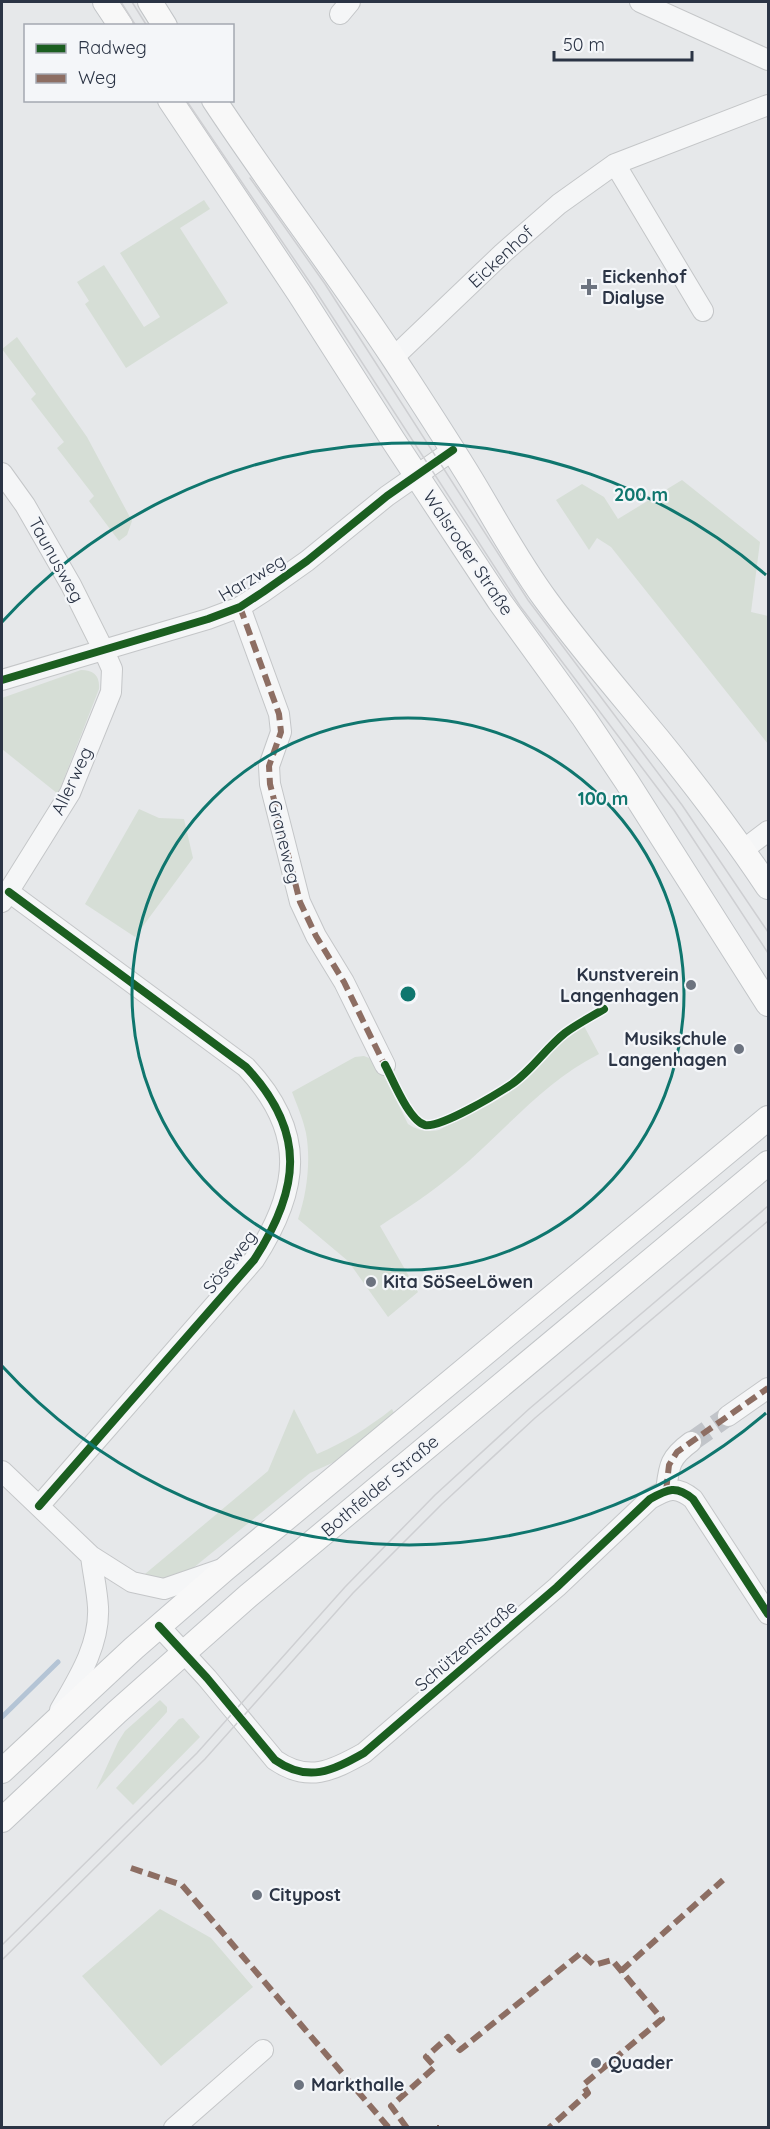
<svg xmlns="http://www.w3.org/2000/svg" width="770" height="2129" viewBox="0 0 770 2129" font-family="Quicksand,sans-serif">
  <style>
    .green { fill: #d6ded6 }
    .lines { fill: none; stroke-linecap: round; stroke-linejoin: round }
    .stream { stroke: #b4c4d5; stroke-width: 5 }
    .minor-tunnel { stroke: #c1c4c9; stroke-width: 20; stroke-dasharray: 20 10; stroke-linecap: butt }
    .minor-casing { stroke: #c4c6c8; stroke-width: 22 }
    .major-casing { stroke: #c2c5c8; stroke-width: 26 }
    .minor { stroke: #f5f6f7; stroke-width: 20 }
    .major { stroke: #f8f8f8; stroke-width: 24 }
    .tram { stroke: #cecfd2; stroke-width: 1.5 }
    .quiet { stroke: #8d6e63; stroke-width: 6; stroke-dasharray: 12 6; stroke-linecap: butt }
    .cycleway-casing { stroke: #f4f6f9; stroke-width: 11 }
    .cycleway { stroke: #1b5e20; stroke-width: 8 }
    .ring { fill: none; stroke: #0f766e; stroke-width: 3 }
    .poi-dot { fill: #6c737f; stroke: #f4f6f9; stroke-width: 2 }
    .labels { text-anchor: middle; stroke-width: 4.5; stroke-linejoin: round; paint-order: stroke }
    .street-label { font-size: 18px; fill: #2b3445; stroke: #f4f6f9 }
    .poi-label { font-size: 18px; font-weight: bold; fill: #2b3445; stroke: #f4f6f9; text-anchor: start }
    .centre { fill: #0f766e; stroke: #f4f6f9; stroke-width: 3 }
    .ring-label { font-size: 18px; text-anchor: middle; font-weight: bold; fill: #0f766e; stroke: #f4f6f9; stroke-width: 4.5; stroke-linejoin: round; paint-order: stroke }
  </style>
  <rect width="100%" height="100%" fill="#e6e8ea"/>
  <path class="green" d="M 204,200 L 210,209 L 180,228 L 228,303 L 126,368 L 85,304 L 89,301 L 77,282 L 104,265 L 144,327 L 160,317 L 120,253 Z
    M 17,337 L 87,437 L 132,521 L 127,535 L 119,541 L 89,501 L 94,496 L 57,448 L 64,442 L 31,399 L 36,394 L 2,349 Z
    M 682,480 L 760,542 L 751,612 L 768,616 L 768,744 L 611,547 L 597,538 L 589,550 L 556,500 L 582,484 L 604,497 L 618,519 Z
    M 81,670 C 94,670 100,676 99,689 L 58,794 L 2,749 L 2,698 Z
    M 139,809 L 159,818 L 184,819 L 193,858 L 135,937 L 85,904 Z
    M 584,1026 L 599,1054 C 543,1082 503,1133 456,1172 C 432,1192 406,1209 380,1226 L 418,1292 L 388,1317 L 348,1261 L 298,1219 C 307,1194 311,1160 306,1133 C 303,1119 297,1105 292,1092 L 355,1057 L 364,1056 L 377,1061 L 408,1124 C 419,1131 426,1132 439,1130 L 509,1092 L 568,1037 Z
    M 294,1409 L 317,1454 C 345,1442 368,1428 392,1409 L 395,1415 L 341,1459 L 310,1473 L 187,1573 L 165,1580 L 145,1574 L 268,1471 Z
    M 160,1700 L 167,1707 L 167,1712 L 96,1790 L 118,1742 L 125,1731 Z
    M 183,1718 L 200,1737 L 133,1805 L 116,1788 L 179,1719 Z
    M 160,1909 L 211,1938 L 253,1987 L 161,2066 L 82,1976 Z"/>
  <g class="lines">
    <path class="stream" d="M 2,1717 L 58,1662"/>
    <path class="minor-tunnel" d="M 691,1442 L 728,1416"/>
    <g class="minor-casing">
      <path id="minor" d="M 640,2 L 768,60
        M 340,14 L 350,2
        M 615,164 L 703,311
        M 393,358 L 503,253 L 559,204 L 615,164 L 768,105
        M 2,473 L 25,505 L 71,585 L 104,651 L 112,669 L 111,692 L 70,793 L 2,902
        M 240,607 L 279,714 L 281,732 L 269,766 L 270,784 L 300,902 L 316,936 L 344,982 L 385,1065
        M 2,680 L 208,619 L 240,607 L 263,592 L 307,561 L 387,496 L 453,450
        M 743,850 L 768,831
        M 9,892 L 246,1067 C 307,1132 300,1189 254,1260 L 39,1506
        M 728,1416 L 768,1388
        M 2,1471 L 91,1556 L 132,1582 L 164,1589 L 219,1570
        M 666,1491 C 669,1466 669,1458 691,1442
        M 159,1626 L 207,1678 L 275,1760 C 308,1783 332,1771 364,1753 L 557,1587 L 650,1499 C 668,1489 676,1485 693,1499 L 768,1614
        M 60,1710 C 78,1679 100,1645 98,1607 C 97,1590 93,1573 91,1556
        M 174,2128 L 263,2050"/>
    </g>
    <g class="major-casing">
      <path id="major" d="M 105,2 L 121,26
        M 150,2 L 165,26
        M 170,100 L 299,293 L 393,440 L 500,602 L 584,718 L 627,782 L 768,1004
        M 214,100 C 272,188 336,271 394,359 C 420,399 447,440 472,481 C 496,521 518,562 546,600 C 581,648 620,693 658,739 C 697,787 734,836 768,887
        M 2,1771 L 134,1648 L 225,1569 L 768,1118
        M 2,1820 L 117,1712 L 248,1596 L 768,1163"/>
    </g>
    <use href="#minor" class="minor"/>
    <use href="#major" class="major"/>
    <path class="tram" d="M 121,2 L 136,26
      M 132,2 L 147,26
      M 186,100 L 315,290 L 520,606 L 674,810 L 768,953
      M 250,178 L 325,284 L 528,600 L 682,805 L 768,932
      M 2,1945 L 197,1753 L 345,1587 L 435,1495 L 529,1409 L 768,1206
      M 2,1960 L 205,1759 L 353,1593 L 442,1504 L 535,1418 L 768,1221"/>
    <path class="quiet" d="M 240,607 L 279,714 L 281,732 L 269,766 L 270,784 L 300,902 L 316,936 L 344,982 L 387,1070
      M 666,1491 L 669,1465 L 677,1452 L 768,1388
      M 131,1868 L 182,1885 L 389,2128
      M 621,1971 L 723,1880
      M 407,2128 L 391,2106 L 435,2067 L 426,2057 L 448,2037 L 460,2050 L 581,1953 L 594,1965 L 612,1960 L 662,2019 L 583,2085 L 588,2093 L 549,2128
      M 437,2128 L 439,2128"/>
    <g class="cycleway-casing">
      <path id="cycleway" d="M 2,680 L 208,619 L 240,607 L 263,592 L 307,561 L 387,496 L 453,450
        M 9,892 L 246,1067 C 307,1132 300,1189 254,1260 L 39,1506
        M 385,1065 C 393,1080 409,1121 425,1125 C 441,1128 497,1094 512,1084 C 532,1070 546,1048 565,1033 C 577,1024 591,1017 604,1009
        M 159,1626 L 207,1678 L 275,1760 C 308,1783 332,1771 364,1753 L 557,1587 L 650,1499 C 668,1489 676,1485 693,1499 L 768,1614"/>
    </g>
    <use href="#cycleway" class="cycleway"/>
  </g>
  <g class="ring">
    <circle cx="408" cy="994" r="276"/>
    <path d="M766 1413A551 551 0 0 1 2 1366M2 622A551 551 0 0 1 766 575"/>
  </g>
  <g class="poi-dot">
    <path d="M586 278h6v6h6v6h-6v6h-6v-6h-6v-6h6z"/>
    <circle cx="691" cy="985" r="6"/>
    <circle cx="739" cy="1049" r="6"/>
    <circle cx="371" cy="1282" r="6"/>
    <circle cx="257" cy="1895" r="6"/>
    <circle cx="596" cy="2063" r="6"/>
    <circle cx="299" cy="2085" r="6"/>
  </g>
  <g class="labels">
    <g class="street-label">
      <text transform="translate(501 257) rotate(-43)" y="6">Eickenhof</text>
      <text transform="translate(468 553) rotate(56)" y="6">Walsroder Straße</text>
      <text transform="translate(56 560) rotate(61)" y="6">Taunusweg</text>
      <text transform="translate(252 578) rotate(-31)" y="6">Harzweg</text>
      <text transform="translate(72 781) rotate(-65)" y="6">Allerweg</text>
      <text transform="translate(284 842) rotate(76)" y="6">Graneweg</text>
      <text transform="translate(230 1262) rotate(-52)" y="6">Söseweg</text>
      <text transform="translate(380 1486) rotate(-40)" y="6">Bothfelder Straße</text>
      <text transform="translate(466 1646) rotate(-41)" y="6">Schützenstraße</text>
    </g>
    <g class="poi-label">
      <text x="602" y="283">Eickenhof<tspan x="602" dy="21">Dialyse</tspan></text>
      <text x="679" y="981" text-anchor="end">Kunstverein<tspan x="679" dy="21">Langenhagen</tspan></text>
      <text x="727" y="1045" text-anchor="end">Musikschule<tspan x="727" dy="21">Langenhagen</tspan></text>
      <text x="383" y="1288">Kita SöSeeLöwen</text>
      <text x="269" y="1901">Citypost</text>
      <text x="608" y="2069">Quader</text>
      <text x="311" y="2091">Markthalle</text>
    </g>
  </g>
  <circle cx="408" cy="994" r="9" class="centre"/>
  <g class="ring-label">
    <text x="641" y="501">200 m</text>
    <text x="603" y="805">100 m</text>
  </g>
  <rect width="770" height="2129" fill="none" stroke="#2b3445" stroke-width="6"/>
  <rect x="24" y="24" width="210" height="78" fill="#f4f6f9" stroke="#a4a8b1" stroke-width="1.5"/>
  <rect x="36" y="44" width="30" height="9" fill="#1b5e20" stroke="#a4a8b1" stroke-width="1.5"/>
  <text x="78" y="54" font-size="18" fill="#2b3445">Radweg</text>
  <rect x="36" y="74" width="30" height="9" fill="#8d6e63" stroke="#a4a8b1" stroke-width="1.5"/>
  <text x="78" y="84" font-size="18" fill="#2b3445">Weg</text>
  <path d="M554 51v9h138v-9" fill="none" stroke="#2b3445" stroke-width="3"/>
  <text x="563" y="51" font-size="18" fill="#2b3445" stroke="#f4f6f9" stroke-width="4.5" paint-order="stroke">50 m</text>
</svg>
